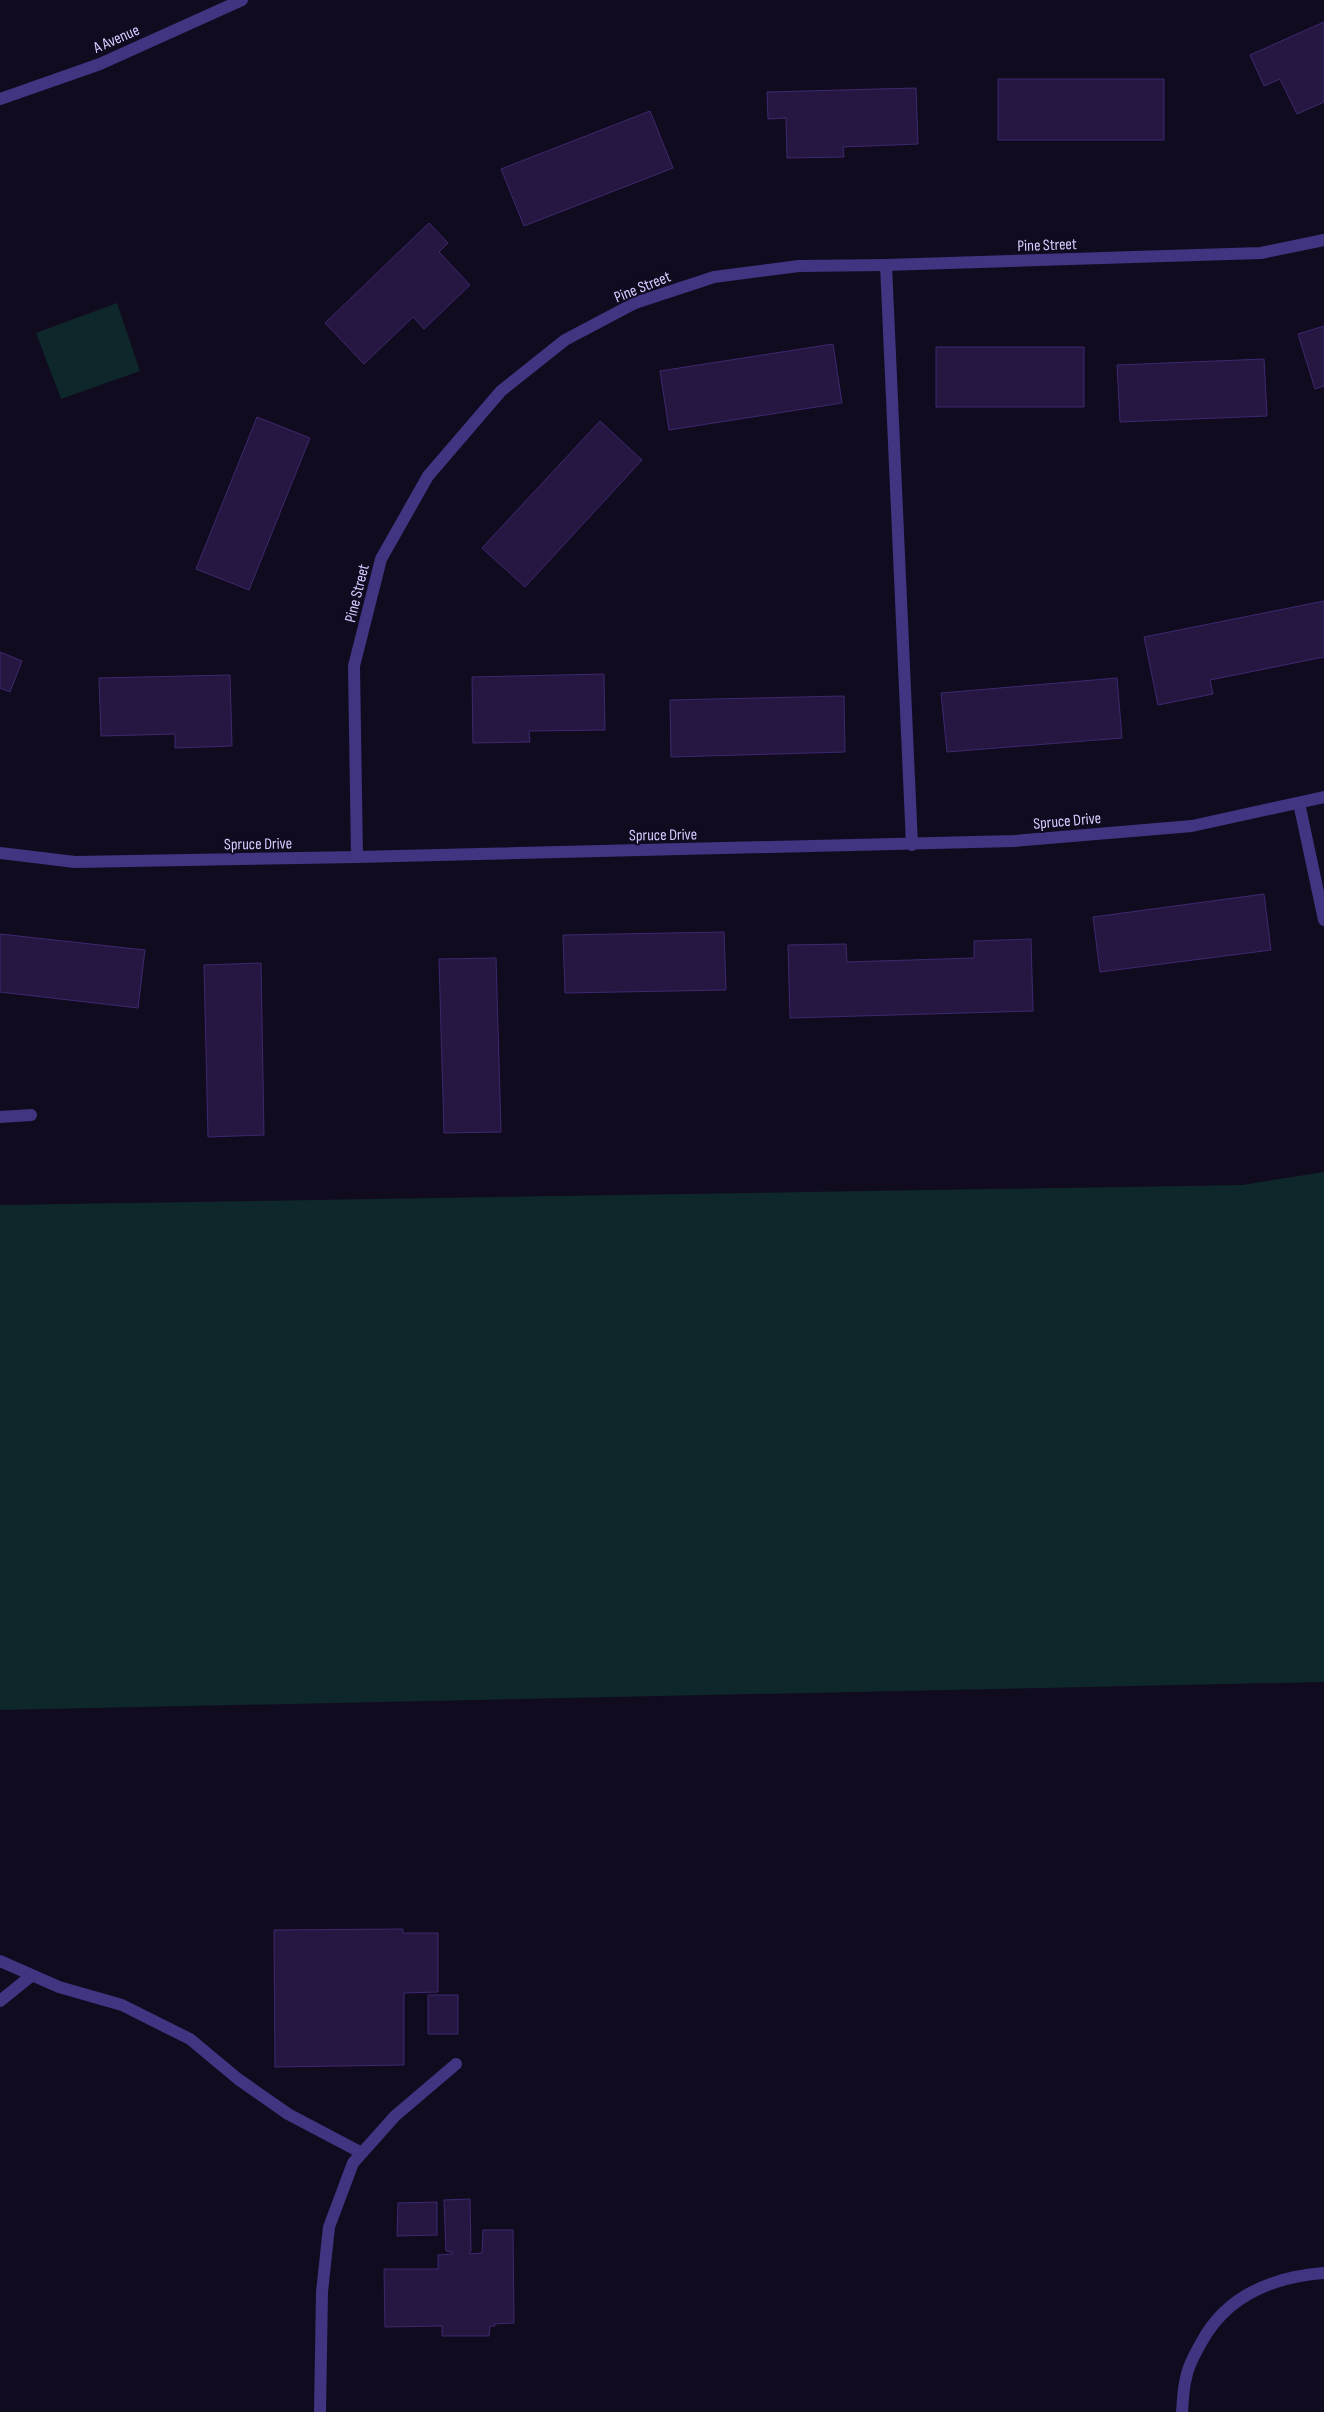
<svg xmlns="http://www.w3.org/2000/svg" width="1324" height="2412" viewBox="0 0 1324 2412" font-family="'Sofia Sans Condensed',sans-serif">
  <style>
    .green { fill: #0e272a }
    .building { fill: #251741; stroke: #3e286e }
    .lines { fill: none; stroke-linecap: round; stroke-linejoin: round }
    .lane { stroke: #413481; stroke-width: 12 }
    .street { stroke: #413481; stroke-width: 12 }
    .labels { text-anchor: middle; stroke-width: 4; stroke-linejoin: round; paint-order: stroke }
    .street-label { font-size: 16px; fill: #d7caff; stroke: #110b20 }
  </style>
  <rect width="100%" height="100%" fill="#110b20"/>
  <path class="green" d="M 117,303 L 140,371 L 61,399 L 36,333 Z
    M 1324,1172 L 1324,1682 L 0,1710 L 0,1205 L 1242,1185 Z"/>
  <path class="building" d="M 1324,22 L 1324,102 L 1297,114 L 1280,79 L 1264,86 L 1250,55 Z
    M 998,79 L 1164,79 L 1164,140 L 998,140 Z
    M 916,88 L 918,144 L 843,147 L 844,157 L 787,158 L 786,118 L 768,119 L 767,92 Z
    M 650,111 L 673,168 L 524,226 L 501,169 Z
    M 429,223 L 448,243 L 439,252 L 470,285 L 424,329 L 413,317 L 364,364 L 325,323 Z
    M 1324,326 L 1324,386 L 1315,389 L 1298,334 Z
    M 833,344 L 842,403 L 669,430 L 660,371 Z
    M 936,347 L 1084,347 L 1084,407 L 936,407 Z
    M 1264,359 L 1267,416 L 1120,422 L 1117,365 Z
    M 257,417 L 310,438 L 249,590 L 196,569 Z
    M 600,421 L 642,460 L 525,587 L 482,548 Z
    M 1324,601 L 1324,657 L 1210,680 L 1213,694 L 1158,705 L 1144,637 Z
    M 0,652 L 22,661 L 10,692 L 0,688 Z
    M 604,674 L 605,730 L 529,731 L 530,742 L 473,743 L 472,677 Z
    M 230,675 L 232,746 L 175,748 L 175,734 L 101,736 L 99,678 Z
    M 1117,678 L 1122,738 L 947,752 L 941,693 Z
    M 844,696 L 845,752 L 671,757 L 670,700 Z
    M 1264,894 L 1271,950 L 1100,972 L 1093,917 Z
    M 724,932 L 726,990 L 565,993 L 563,935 Z
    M 0,934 L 145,950 L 138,1008 L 0,992 Z
    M 1031,939 L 1033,1011 L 790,1018 L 788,945 L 846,944 L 847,962 L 974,958 L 974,941 Z
    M 496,958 L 501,1132 L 444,1133 L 439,959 Z
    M 261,963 L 264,1135 L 208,1137 L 204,965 Z
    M 403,1929 L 403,1933 L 438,1933 L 438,1992 L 404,1993 L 404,2065 L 275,2067 L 274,1930 Z
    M 428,1995 L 458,1995 L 458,2034 L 428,2034 Z
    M 470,2199 L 471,2251 L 469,2254 L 482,2253 L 483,2230 L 513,2230 L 514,2323 L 494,2324 L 495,2326 L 490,2326 L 489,2336 L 442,2336 L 442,2326 L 385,2327 L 384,2269 L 438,2269 L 438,2255 L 452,2254 L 452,2252 L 446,2251 L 444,2200 Z
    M 437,2202 L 437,2235 L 397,2236 L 398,2203 Z"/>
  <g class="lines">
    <path class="lane" d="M 886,265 L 912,845
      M 1299,803 L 1324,920
      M 0,1117 L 31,1115
      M 0,1961 L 59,1987 L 122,2005 L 190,2039 L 238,2079 L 288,2114 L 362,2153
      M 0,2001 L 31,1976
      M 320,2412 L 322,2292 L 329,2227 L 353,2163 L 395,2116 L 456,2064"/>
    <path class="street" d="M 0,99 L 100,64 L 242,0
      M 0,853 L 75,862 L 357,857 L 1014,841 L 1192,826 L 1324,797
      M 357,857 L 354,666 L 381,559 L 428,476 L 501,391 L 565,340 L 635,303 L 714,277 L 799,266 L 886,265 L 1261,253 L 1324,240
      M 1182,2412 C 1183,2401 1183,2389 1186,2378 C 1188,2365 1195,2354 1201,2343 C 1226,2296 1272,2277 1324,2273"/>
  </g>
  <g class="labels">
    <g class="street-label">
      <text transform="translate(116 38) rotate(-24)" y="6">A Avenue</text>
      <text transform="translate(1047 244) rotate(-2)" y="6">Pine Street</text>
      <text transform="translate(642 286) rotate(-22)" y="6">Pine Street</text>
      <text transform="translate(356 593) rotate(-76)" y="6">Pine Street</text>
      <text transform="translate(1067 820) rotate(-5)" y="6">Spruce Drive</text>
      <text transform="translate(663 834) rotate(-1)" y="6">Spruce Drive</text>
      <text transform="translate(258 843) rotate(-1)" y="6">Spruce Drive</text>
    </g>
  </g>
</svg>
